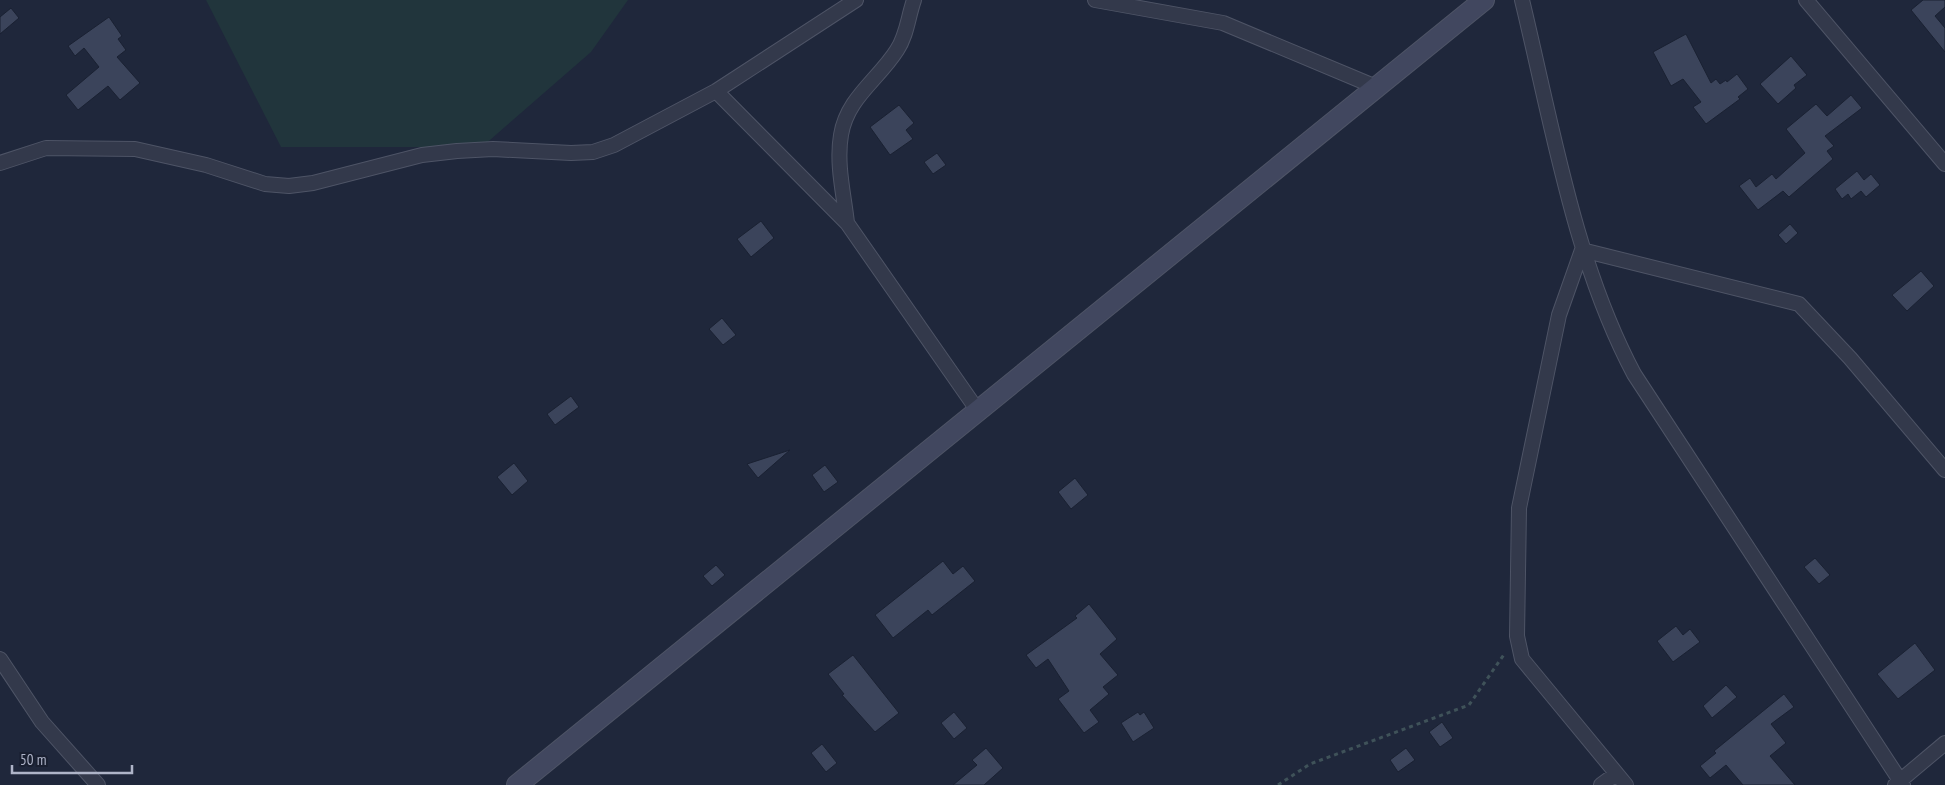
<svg xmlns="http://www.w3.org/2000/svg" width="1945" height="785" viewBox="0 0 1945 785" font-family="'PT Sans Narrow',sans-serif">
  <style>
    .green { fill: #21353c }
    .building { fill: #3b445b; stroke: #1a2132 }
    .lines { fill: none; stroke-linecap: round; stroke-linejoin: round }
    .street-casing { stroke: #4e5466; stroke-width: 16 }
    .secondary-casing { stroke: #4e5466; stroke-width: 22 }
    .path { stroke: #3f5259; stroke-width: 3; stroke-dasharray: 4 4; stroke-linecap: butt }
    .street { stroke: #33394b; stroke-width: 14 }
    .secondary { stroke: #41475f; stroke-width: 20 }
  </style>
  <rect width="100%" height="100%" fill="#1f273b"/>
  <path class="green" d="M 206,0 L 628,0 L 591,52 L 482,147 L 281,147 Z"/>
  <path class="building" d="M 1923,0 L 1945,0 L 1945,7 L 1935,16 L 1945,28 L 1945,52 L 1911,10 Z
    M 11,8 L 19,18 L 0,34 L 0,17 Z
    M 109,17 L 122,36 L 118,39 L 126,50 L 117,57 L 140,83 L 120,100 L 108,86 L 78,110 L 66,95 L 99,67 L 84,48 L 75,56 L 68,46 Z
    M 1686,34 L 1711,83 L 1716,79 L 1720,84 L 1726,80 L 1727,82 L 1737,74 L 1748,89 L 1738,97 L 1740,99 L 1706,124 L 1693,107 L 1701,102 L 1683,79 L 1671,86 L 1653,52 Z
    M 1791,56 L 1807,75 L 1794,85 L 1796,88 L 1778,104 L 1760,84 Z
    M 1851,95 L 1862,108 L 1825,136 L 1834,146 L 1827,151 L 1833,159 L 1789,197 L 1783,191 L 1758,210 L 1739,186 L 1750,178 L 1756,187 L 1772,174 L 1776,179 L 1805,153 L 1786,129 L 1816,104 L 1827,116 Z
    M 899,105 L 914,123 L 906,130 L 913,139 L 890,155 L 870,127 Z
    M 937,153 L 946,165 L 933,174 L 924,162 Z
    M 1857,171 L 1864,180 L 1871,174 L 1880,185 L 1866,197 L 1861,191 L 1851,199 L 1848,194 L 1842,199 L 1835,189 Z
    M 761,221 L 774,238 L 751,257 L 737,239 Z
    M 1790,224 L 1798,233 L 1786,244 L 1778,235 Z
    M 1921,271 L 1934,286 L 1907,311 L 1892,295 Z
    M 722,318 L 736,335 L 723,345 L 709,329 Z
    M 571,396 L 579,407 L 555,425 L 547,414 Z
    M 790,450 L 758,478 L 747,464 Z
    M 514,463 L 528,481 L 512,495 L 497,477 Z
    M 825,465 L 838,482 L 824,492 L 812,475 Z
    M 1075,478 L 1088,495 L 1071,509 L 1058,492 Z
    M 1815,558 L 1830,575 L 1819,584 L 1804,567 Z
    M 943,561 L 953,574 L 963,566 L 975,581 L 932,615 L 928,610 L 893,638 L 875,615 Z
    M 716,565 L 725,575 L 712,586 L 703,576 Z
    M 1089,604 L 1117,639 L 1100,654 L 1118,675 L 1103,687 L 1109,694 L 1090,710 L 1099,722 L 1084,733 L 1058,699 L 1069,691 L 1048,659 L 1036,668 L 1026,655 L 1077,618 L 1075,616 Z
    M 1676,626 L 1683,635 L 1690,629 L 1700,642 L 1673,662 L 1657,641 Z
    M 1915,643 L 1935,670 L 1898,699 L 1877,674 Z
    M 853,655 L 899,713 L 875,732 L 842,695 L 844,694 L 828,674 Z
    M 1726,685 L 1737,697 L 1712,718 L 1703,706 Z
    M 1784,694 L 1794,707 L 1771,724 L 1786,743 L 1770,756 L 1795,785 L 1743,785 L 1726,765 L 1710,778 L 1700,766 L 1716,753 L 1714,751 Z
    M 954,712 L 967,728 L 954,739 L 941,723 Z
    M 1138,712 L 1140,715 L 1144,712 L 1154,728 L 1133,742 L 1121,723 Z
    M 1442,722 L 1453,738 L 1440,747 L 1429,732 Z
    M 822,744 L 837,763 L 826,772 L 811,753 Z
    M 986,748 L 1003,768 L 984,785 L 953,785 L 977,765 L 972,760 Z
    M 1406,748 L 1415,760 L 1398,772 L 1390,760 Z"/>
  <g class="lines">
    <g class="street-casing">
      <path id="street" d="M 1095,0 L 1223,23 L 1376,87
        M 1522,0 C 1552,124 1574,261 1634,374 L 1903,785
        M 1806,0 L 1945,164
        M 716,91 L 847,223 L 978,411
        M 0,163 L 46,148 L 135,149 L 206,165 L 265,184 L 289,186 L 313,183 L 422,155 L 457,151 L 493,149 L 571,153 L 593,152 L 614,145 L 716,91 L 856,0
        M 847,223 C 844,195 836,164 841,135 C 847,98 878,80 897,50 C 907,35 908,17 914,0
        M 1582,250 L 1559,315 L 1519,508 L 1517,636 L 1522,659 L 1626,785
        M 1582,250 L 1799,304 L 1850,358 L 1945,470
        M 0,659 L 42,722 L 98,785
        M 1601,785 L 1616,774
        M 1895,785 L 1945,743"/>
    </g>
    <g class="secondary-casing">
      <path id="secondary" d="M 517,785 L 1484,0"/>
    </g>
    <path class="path" d="M 1278,785 L 1310,764 L 1469,705 L 1505,653"/>
    <use href="#street" class="street"/>
    <use href="#secondary" class="secondary"/>
  </g>
  <path d="M12 765v8h120v-8" fill="none" stroke="#aeb4c8" stroke-width="2.5"/>
  <text x="20" y="765" font-size="15" fill="#aeb4c8" stroke="#191f30" stroke-width="4" paint-order="stroke">50 m</text>
</svg>
